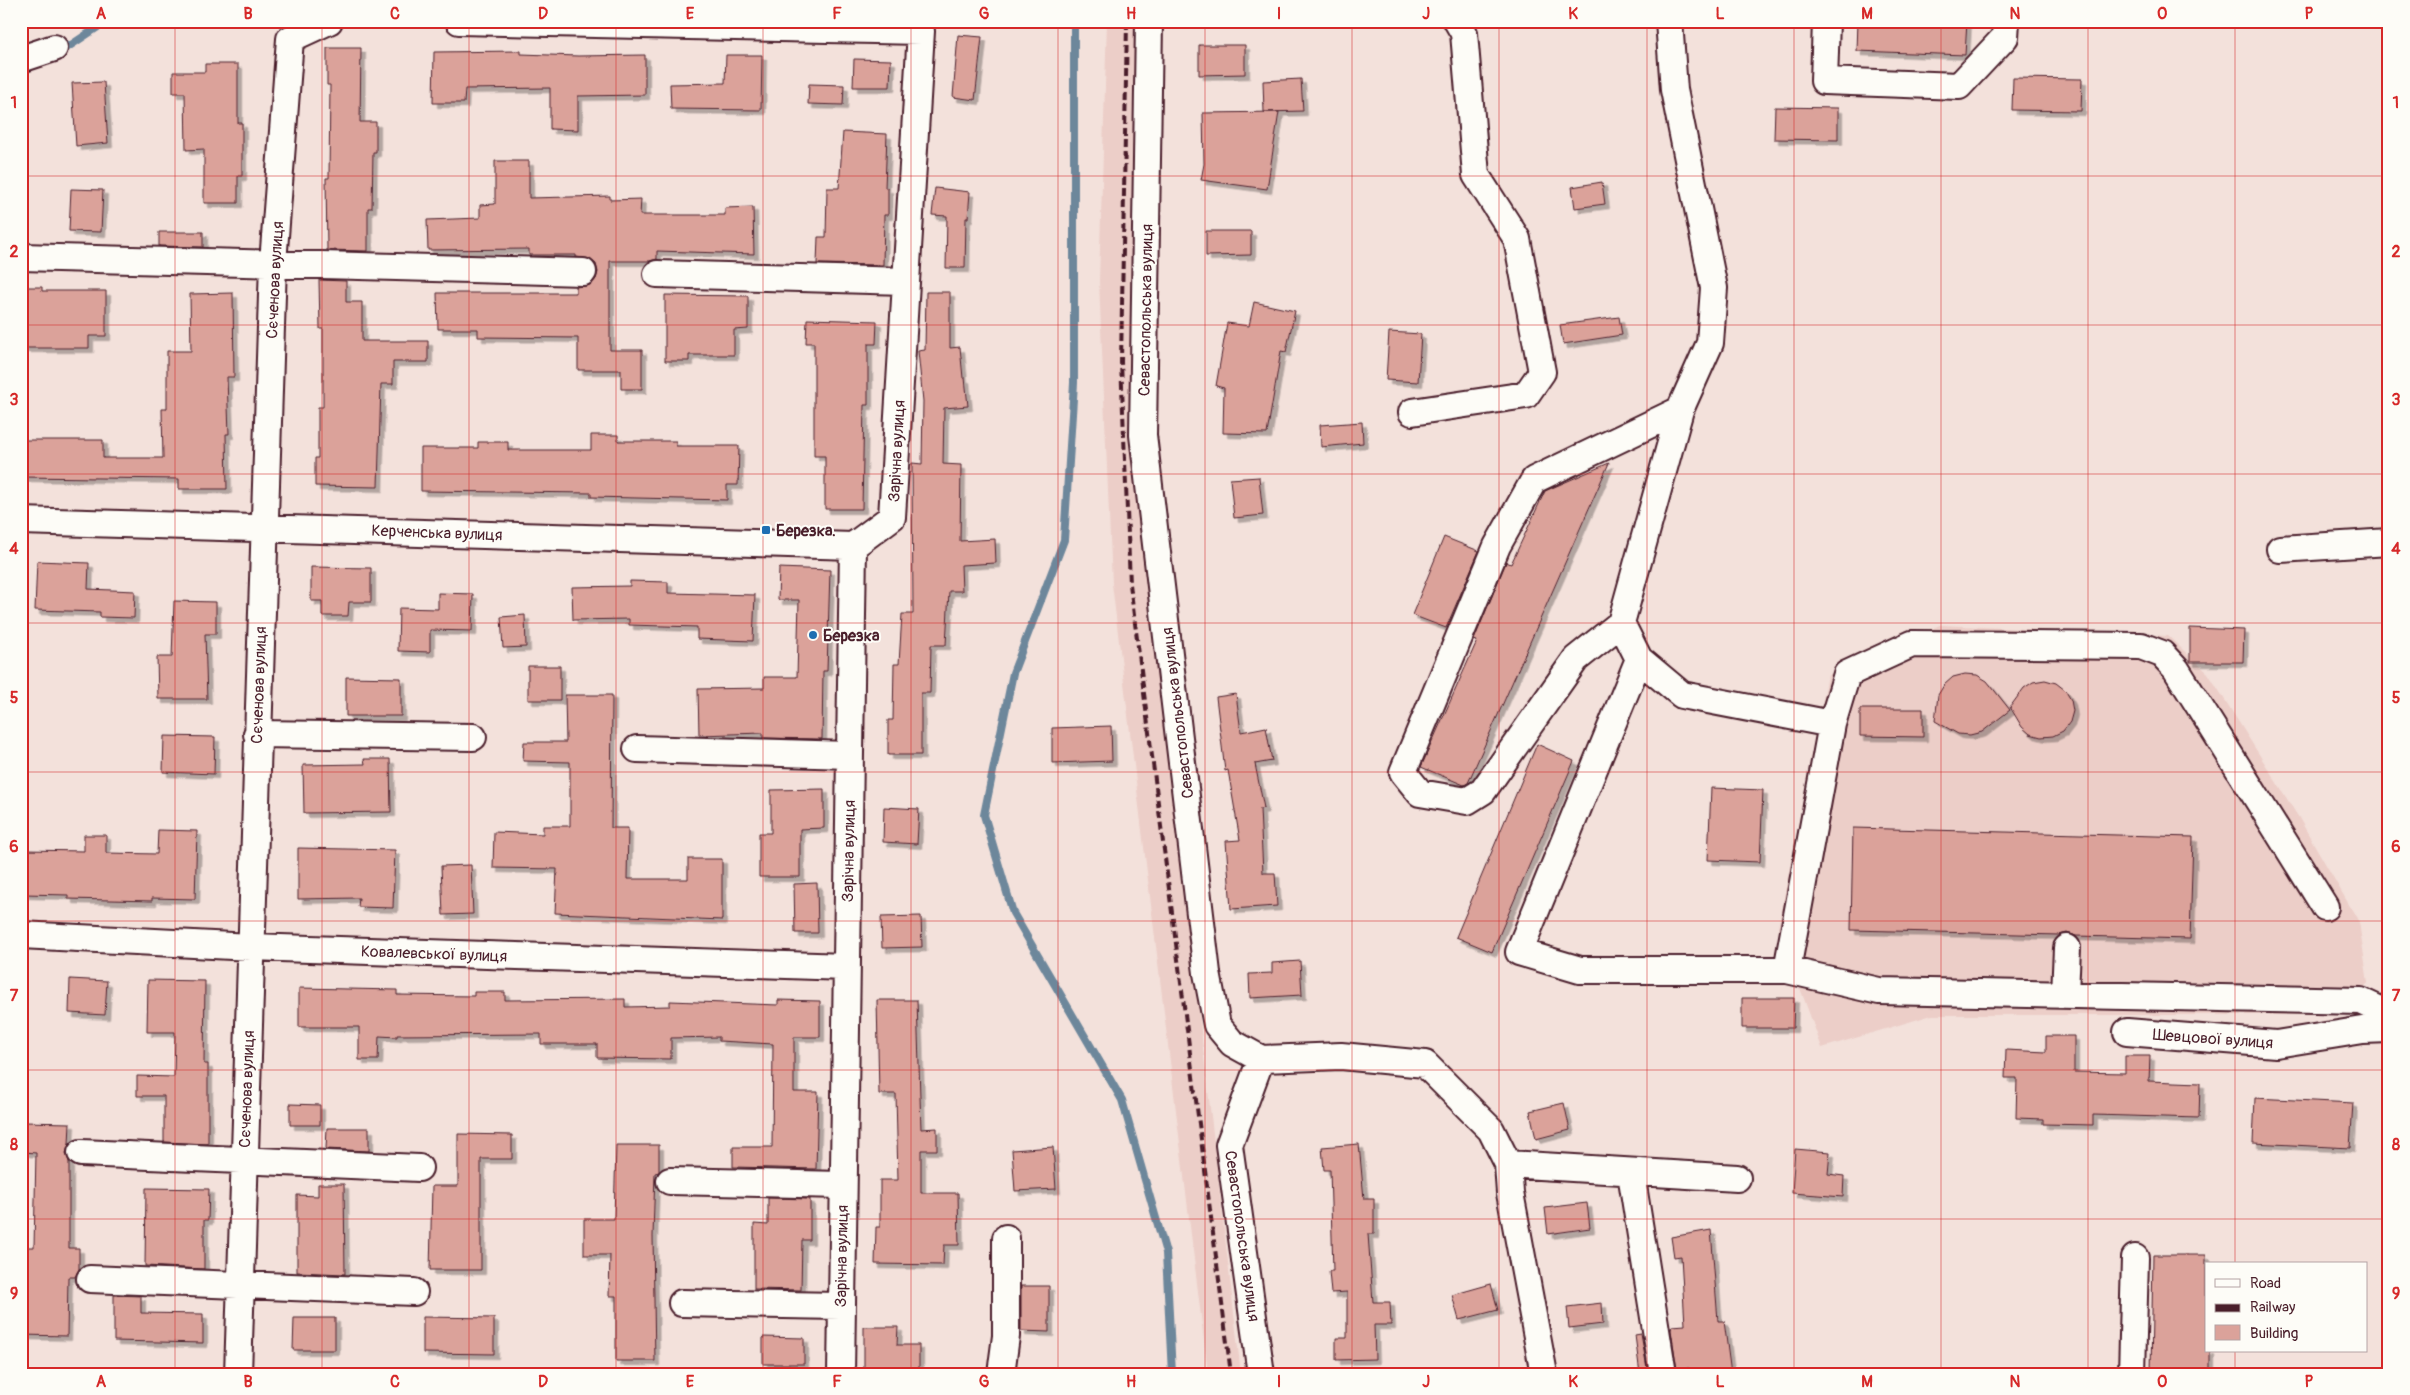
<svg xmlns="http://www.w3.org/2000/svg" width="2410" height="1395" viewBox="0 0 2410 1395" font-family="Pangolin,sans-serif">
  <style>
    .built { fill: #eccec8 }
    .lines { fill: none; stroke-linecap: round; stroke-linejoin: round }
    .stream { stroke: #6d879b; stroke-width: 8 }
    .building { fill: #dba29a; stroke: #4a1f2b; filter: url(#shadow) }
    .minor-casing { stroke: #4a1f2b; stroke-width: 30 }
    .minor { stroke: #fdfcf7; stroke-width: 26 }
    .rail { stroke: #4a1f2b; stroke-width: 4; stroke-dasharray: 8 4; stroke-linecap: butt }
    .grid { fill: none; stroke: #d62828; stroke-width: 1; stroke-opacity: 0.55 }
    .poi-dot { fill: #1f6fb2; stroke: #fdfcf7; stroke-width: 2 }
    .labels { text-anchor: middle; stroke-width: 4; stroke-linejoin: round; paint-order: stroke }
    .street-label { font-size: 16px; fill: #4a1f2b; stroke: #fdfcf7 }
    .poi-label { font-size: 16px; font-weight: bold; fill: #4a1f2b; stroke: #fdfcf7; text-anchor: start }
    .neatline { fill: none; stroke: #d62828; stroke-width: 2 }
    .grid-label { font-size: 16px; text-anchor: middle; font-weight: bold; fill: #d62828 }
  </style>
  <defs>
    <filter id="shadow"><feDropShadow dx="4.5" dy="4.5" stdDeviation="0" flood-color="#0004"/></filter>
  </defs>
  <rect width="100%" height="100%" fill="#f3e1db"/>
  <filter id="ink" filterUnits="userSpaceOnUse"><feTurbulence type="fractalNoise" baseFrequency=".02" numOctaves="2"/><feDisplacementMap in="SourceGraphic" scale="10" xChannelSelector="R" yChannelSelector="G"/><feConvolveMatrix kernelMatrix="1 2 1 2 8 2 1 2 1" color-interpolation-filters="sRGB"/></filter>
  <g filter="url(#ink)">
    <path class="built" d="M 1107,21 L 1146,21 L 1149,583 L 1241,1374 L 1208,1374 L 1112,584 L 1099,281 Z
      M 1940,625 L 2168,636 L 2208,673 L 2299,818 L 2359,922 L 2368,983 L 2341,1015 L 1932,1015 L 1822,1048 L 1778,928 L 1828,675 Z"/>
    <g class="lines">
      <path class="stream" d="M 1074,21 L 1074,383 L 1064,540 L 1013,673 L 984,815 L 1013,913 L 1122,1100 L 1166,1253 L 1172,1374
        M 59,53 L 107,21"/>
    </g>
    <path class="building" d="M 1858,21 L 1967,21 L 1965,55 L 1857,51 Z
      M 958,35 L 982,37 L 975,100 L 953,97 Z
      M 1199,45 L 1245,45 L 1245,74 L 1199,75 Z
      M 327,48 L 361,48 L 360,122 L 376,122 L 376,152 L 373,152 L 372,208 L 368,208 L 368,251 L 327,250 L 326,178 L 329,178 L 330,85 L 327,85 Z
      M 521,51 L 521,54 L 578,56 L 645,55 L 645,95 L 578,96 L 578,130 L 550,129 L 550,88 L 465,89 L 464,103 L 433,103 L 434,52 Z
      M 726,55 L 762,55 L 761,110 L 671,109 L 670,84 L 725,83 Z
      M 854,59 L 891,60 L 890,87 L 853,87 Z
      M 205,64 L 238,64 L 238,123 L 242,123 L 242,176 L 238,176 L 238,203 L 204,203 L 204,149 L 186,150 L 185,93 L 173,93 L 173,72 L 205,72 Z
      M 2013,78 L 2082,79 L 2081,111 L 2012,110 Z
      M 1301,79 L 1303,111 L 1264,112 L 1263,81 Z
      M 104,82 L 108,143 L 76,146 L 72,83 Z
      M 809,84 L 844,85 L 843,105 L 808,104 Z
      M 1775,107 L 1838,108 L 1838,140 L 1774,139 Z
      M 1279,112 L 1267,189 L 1201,180 L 1204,164 L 1203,113 Z
      M 843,132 L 887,134 L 885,188 L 888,188 L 888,215 L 884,215 L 883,265 L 817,264 L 818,237 L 826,237 L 827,188 L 839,188 Z
      M 495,161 L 529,161 L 529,198 L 610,196 L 610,200 L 641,199 L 640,215 L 725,215 L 725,208 L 753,207 L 754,254 L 657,251 L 657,259 L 650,261 L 610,261 L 610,350 L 642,350 L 642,389 L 621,389 L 621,370 L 578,370 L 578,338 L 478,337 L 478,329 L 438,329 L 437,293 L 576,293 L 576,287 L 590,285 L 596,279 L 598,272 L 596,264 L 590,259 L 576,257 L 576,255 L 529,255 L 529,249 L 428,250 L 427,220 L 480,218 L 480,205 L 495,204 Z
      M 1602,182 L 1605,204 L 1575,208 L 1572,187 Z
      M 935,188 L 970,192 L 968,218 L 966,218 L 965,268 L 946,268 L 947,216 L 932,215 Z
      M 71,189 L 103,190 L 101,232 L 69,231 Z
      M 1206,231 L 1251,231 L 1251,255 L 1206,256 Z
      M 159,232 L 203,232 L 203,247 L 159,246 Z
      M 319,280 L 346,281 L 346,302 L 362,302 L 362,341 L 428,341 L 428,362 L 393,362 L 393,384 L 381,384 L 378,487 L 315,486 L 315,458 L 318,458 L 318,407 L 323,407 L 323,329 L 320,329 Z
      M 21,287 L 42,287 L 42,291 L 106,291 L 106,336 L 89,336 L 89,348 L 21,348 Z
      M 926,292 L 950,292 L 950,348 L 960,347 L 963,378 L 965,378 L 968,406 L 944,408 L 943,464 L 961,465 L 960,541 L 995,539 L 996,563 L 961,565 L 962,591 L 949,591 L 946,645 L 931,645 L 930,693 L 921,693 L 921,755 L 888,755 L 888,720 L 893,720 L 894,664 L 899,664 L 902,614 L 913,614 L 912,463 L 922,464 L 923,401 L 918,351 L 925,350 Z
      M 233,293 L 234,377 L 227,377 L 229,434 L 226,434 L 227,489 L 179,489 L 179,479 L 21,477 L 21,440 L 103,440 L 103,458 L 163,458 L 162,409 L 167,409 L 167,351 L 191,351 L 190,294 Z
      M 665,295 L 748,296 L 748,329 L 734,330 L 734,355 L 689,355 L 689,361 L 665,361 Z
      M 1254,302 L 1295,311 L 1286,352 L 1281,351 L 1267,434 L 1223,433 L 1224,388 L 1216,386 L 1227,323 L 1249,326 Z
      M 1619,317 L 1622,335 L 1563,344 L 1560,325 Z
      M 807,319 L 877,321 L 876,344 L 868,344 L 868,405 L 864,405 L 862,509 L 825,509 L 825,456 L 814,456 L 814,343 L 806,343 Z
      M 1389,332 L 1421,334 L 1418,382 L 1386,380 Z
      M 1362,422 L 1363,443 L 1321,447 L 1320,425 Z
      M 591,435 L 618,435 L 618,441 L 676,441 L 676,446 L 739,446 L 738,485 L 727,485 L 727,500 L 591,497 L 591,493 L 421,491 L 421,448 L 478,448 L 478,442 L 508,442 L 508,450 L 591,450 Z
      M 1609,463 L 1468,783 L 1464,785 L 1421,767 L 1477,641 L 1474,640 L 1506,562 L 1511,564 L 1545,491 Z
      M 1259,477 L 1263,515 L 1234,518 L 1230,479 Z
      M 1444,537 L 1479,551 L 1446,628 L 1412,615 Z
      M 37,561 L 89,563 L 88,589 L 135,591 L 134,618 L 100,617 L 100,612 L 35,610 Z
      M 311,567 L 371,568 L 371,602 L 349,602 L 348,616 L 322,616 L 322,601 L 311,601 Z
      M 779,568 L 830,570 L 827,671 L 823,671 L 822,739 L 763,738 L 763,733 L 699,735 L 698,689 L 764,688 L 764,677 L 797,677 L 799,600 L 778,600 Z
      M 630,581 L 668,582 L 668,593 L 755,595 L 753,641 L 697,639 L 697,627 L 629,625 L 629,619 L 573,620 L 572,587 L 630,586 Z
      M 438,593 L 473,594 L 472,631 L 430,630 L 430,652 L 398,651 L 399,608 L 438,609 Z
      M 174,601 L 216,602 L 216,634 L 205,634 L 207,699 L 158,699 L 157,657 L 172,657 Z
      M 525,615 L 526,647 L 503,648 L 501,617 Z
      M 2190,628 L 2244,630 L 2243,662 L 2190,662 Z
      M 528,666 L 560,666 L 560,700 L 528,700 Z
      M 1965,674 L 1977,675 L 1987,681 L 2010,710 L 1982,732 L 1970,735 L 1958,734 L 1935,721 L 1938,695 L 1944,685 L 1953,677 Z
      M 346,677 L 401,678 L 401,716 L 346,716 Z
      M 2045,680 L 2056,683 L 2065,690 L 2071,700 L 2073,711 L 2070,722 L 2063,731 L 2053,736 L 2041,737 L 2030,734 L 2022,727 L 2010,707 L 2024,688 L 2033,682 Z
      M 1236,694 L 1241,732 L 1266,727 L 1272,761 L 1255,764 L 1264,808 L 1260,809 L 1263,873 L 1275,873 L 1277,906 L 1231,909 L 1226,841 L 1240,840 L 1228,770 L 1225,771 L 1216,697 Z
      M 565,695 L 612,695 L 611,828 L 628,828 L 627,879 L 688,879 L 688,859 L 722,859 L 722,920 L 555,913 L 557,869 L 493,868 L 494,832 L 543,834 L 543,826 L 570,826 L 570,762 L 523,761 L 524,742 L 566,742 Z
      M 1860,709 L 1923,709 L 1923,737 L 1860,736 Z
      M 1111,726 L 1112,761 L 1052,763 L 1052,728 Z
      M 164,736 L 215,737 L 214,774 L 163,772 Z
      M 1537,744 L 1574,761 L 1492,952 L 1456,937 Z
      M 364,759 L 390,759 L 391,812 L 304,813 L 303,765 L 365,764 Z
      M 1711,788 L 1763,790 L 1760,862 L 1708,860 Z
      M 824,789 L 824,828 L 800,829 L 800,877 L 759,877 L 759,833 L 771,833 L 771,790 Z
      M 884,807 L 919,809 L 917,844 L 883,842 Z
      M 1853,828 L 2193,837 L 2190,939 L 2076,936 L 2067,933 L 2059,935 L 1851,930 Z
      M 158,830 L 197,831 L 195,899 L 152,898 L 152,901 L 68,899 L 68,895 L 24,894 L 25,850 L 84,851 L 84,835 L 106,835 L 106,853 L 157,854 Z
      M 298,848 L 395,850 L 393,908 L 358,907 L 359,898 L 298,899 Z
      M 471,865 L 473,914 L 443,915 L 441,866 Z
      M 817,883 L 818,933 L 795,933 L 794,884 Z
      M 921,916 L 922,947 L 882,948 L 881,917 Z
      M 1300,961 L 1302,995 L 1250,998 L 1249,974 L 1272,973 L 1272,963 Z
      M 70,979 L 107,981 L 105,1015 L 69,1013 Z
      M 148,980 L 205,981 L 204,1064 L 208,1064 L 208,1144 L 164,1142 L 164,1096 L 137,1096 L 137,1076 L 174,1077 L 175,1032 L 147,1032 Z
      M 299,988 L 397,990 L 397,995 L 474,996 L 474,992 L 505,992 L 505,1000 L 625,999 L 625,1007 L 670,1006 L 670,1001 L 778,1005 L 778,1000 L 820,1001 L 820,1037 L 794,1037 L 794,1092 L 818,1092 L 816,1169 L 733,1167 L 733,1147 L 772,1147 L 773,1044 L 719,1041 L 719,1037 L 671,1038 L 671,1059 L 597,1058 L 597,1044 L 541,1044 L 541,1034 L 397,1035 L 397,1037 L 379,1036 L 378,1060 L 359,1060 L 359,1027 L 299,1027 Z
      M 1742,998 L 1794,998 L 1793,1028 L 1742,1028 Z
      M 877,1000 L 917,1000 L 921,1129 L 937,1128 L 937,1150 L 921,1150 L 921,1193 L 958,1193 L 959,1245 L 944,1245 L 943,1265 L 875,1264 L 876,1227 L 880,1227 L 880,1180 L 898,1180 L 896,1094 L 879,1094 Z
      M 2046,1036 L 2074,1036 L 2074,1072 L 2125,1073 L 2125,1056 L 2150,1056 L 2149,1081 L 2200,1083 L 2199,1118 L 2093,1115 L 2093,1125 L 2043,1124 L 2043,1119 L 2016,1118 L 2017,1078 L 2005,1078 L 2006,1050 L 2046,1052 Z
      M 2255,1098 L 2353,1103 L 2350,1148 L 2253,1143 Z
      M 1564,1103 L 1570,1130 L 1536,1139 L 1530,1111 Z
      M 290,1104 L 320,1105 L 320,1125 L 290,1125 Z
      M 24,1122 L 70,1123 L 69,1144 L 66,1153 L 69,1162 L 69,1248 L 79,1248 L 79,1269 L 75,1277 L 68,1277 L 67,1336 L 21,1335 L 21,1247 L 34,1247 L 36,1153 L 24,1152 Z
      M 327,1128 L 369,1128 L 369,1151 L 326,1149 Z
      M 458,1134 L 512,1135 L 512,1159 L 481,1159 L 481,1270 L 430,1270 L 432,1186 L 458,1186 Z
      M 1359,1144 L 1364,1199 L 1374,1199 L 1374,1234 L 1368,1234 L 1373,1302 L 1390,1302 L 1391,1325 L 1374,1325 L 1375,1359 L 1336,1360 L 1336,1338 L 1347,1338 L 1347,1292 L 1331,1293 L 1329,1271 L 1333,1271 L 1330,1170 L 1324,1170 L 1322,1147 Z
      M 616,1145 L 659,1145 L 659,1172 L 655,1173 L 653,1236 L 655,1361 L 616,1361 L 616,1296 L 609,1296 L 610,1255 L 584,1255 L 584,1219 L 614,1219 Z
      M 1053,1147 L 1056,1189 L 1015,1191 L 1012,1150 Z
      M 1795,1149 L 1830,1152 L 1828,1174 L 1844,1176 L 1843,1197 L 1792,1193 Z
      M 318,1184 L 344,1184 L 345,1274 L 297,1272 L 297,1195 L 318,1196 Z
      M 146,1188 L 209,1189 L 208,1220 L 204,1220 L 204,1269 L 145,1266 Z
      M 768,1198 L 810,1199 L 810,1240 L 802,1240 L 801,1290 L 754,1289 L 754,1224 L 768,1225 Z
      M 1587,1203 L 1590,1228 L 1548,1234 L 1545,1208 Z
      M 1711,1230 L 1718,1321 L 1724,1321 L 1731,1374 L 1690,1374 L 1689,1368 L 1677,1370 L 1671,1330 L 1672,1326 L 1685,1325 L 1681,1256 L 1674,1257 L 1671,1237 Z
      M 2153,1255 L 2206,1255 L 2206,1351 L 2210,1351 L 2210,1374 L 2151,1374 Z
      M 1491,1284 L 1498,1310 L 1459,1320 L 1452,1295 Z
      M 1021,1286 L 1049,1286 L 1049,1332 L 1021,1331 Z
      M 114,1295 L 141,1296 L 141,1313 L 203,1314 L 203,1343 L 114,1341 Z
      M 1602,1303 L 1603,1324 L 1569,1328 L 1567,1307 Z
      M 423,1317 L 494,1318 L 494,1354 L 423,1353 Z
      M 294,1318 L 335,1318 L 335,1350 L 293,1350 Z
      M 864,1327 L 898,1327 L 897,1345 L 919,1345 L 919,1370 L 864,1370 Z
      M 1641,1334 L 1648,1374 L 1640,1374 L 1635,1335 Z
      M 763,1337 L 804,1338 L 804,1364 L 763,1364 Z"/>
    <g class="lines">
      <g class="minor-casing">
        <path id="minor" d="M 459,21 L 921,31 L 892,517 L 853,546
          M 1149,21 L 1143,435 L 1207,973 L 1217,1025 L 1232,1043 L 1261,1059 L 1229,1145 L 1261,1374
          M 1669,21 L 1674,90 L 1714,288 L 1710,343 L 1680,410 L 1621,623 L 1639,659 L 1682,695 L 1832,724
          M 1826,21 L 1824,81 L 1959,86 L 2005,37 L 2006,21
          M 21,59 L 54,48
          M 21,257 L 583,272
          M 657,274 L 905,281
          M 1412,412 L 1526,395 L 1542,372 L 1517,239 L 1476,175 L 1464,33 L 1457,21
          M 21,521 L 853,546
          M 2280,549 L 2389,542
          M 1621,623 L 1576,659 L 1483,791 L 1467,801 L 1420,793 L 1403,772 L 1497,546 L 1534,480 L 1680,410
          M 1639,659 L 1519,952 L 1580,970 L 1787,970 L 1879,991 L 2361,1001 L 2389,1014
          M 257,734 L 473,737
          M 637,749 L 849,755
          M 21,935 L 251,947 L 846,967
          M 1787,970 L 1832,724 L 1847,674 L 1912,644 L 2141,646 L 2162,654 L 2176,669 L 2325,907
          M 2065,994 L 2067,948
          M 2127,1032 L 2276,1044 L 2363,1030 L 2389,1029
          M 1261,1059 L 1341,1056 L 1425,1064 L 1491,1130 L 1508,1164 L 1510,1193 L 1544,1374
          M 81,1153 L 419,1168
          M 1508,1164 L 1737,1178
          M 1631,1173 L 1663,1374
          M 670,1181 L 842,1185
          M 90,1279 L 414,1292
          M 682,1303 L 840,1306
          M 238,1374 L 273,263 L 290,39 L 329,21
          M 841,1374 L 853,546
          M 1001,1374 L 1006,1336 L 1006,1238
          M 2132,1374 L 2135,1258"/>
      </g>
      <use href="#minor" class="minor"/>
      <path class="rail" d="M 1127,21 L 1121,362 L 1130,584 L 1231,1374"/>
    </g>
  </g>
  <path class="grid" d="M 175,21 L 175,1374M 322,21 L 322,1374M 469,21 L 469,1374M 616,21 L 616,1374M 763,21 L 763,1374M 911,21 L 911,1374M 1058,21 L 1058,1374M 1205,21 L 1205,1374M 1352,21 L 1352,1374M 1499,21 L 1499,1374M 1647,21 L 1647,1374M 1794,21 L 1794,1374M 1941,21 L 1941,1374M 2088,21 L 2088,1374M 2235,21 L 2235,1264M 21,176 L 2389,176M 21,325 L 2389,325M 21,474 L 2389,474M 21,623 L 2389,623M 21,772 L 2389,772M 21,921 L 2389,921M 21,1070 L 2389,1070M 21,1219 L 2389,1219M 2235,1351 L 2235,1374"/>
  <g class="poi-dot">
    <rect x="761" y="525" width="10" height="10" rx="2.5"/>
    <circle cx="813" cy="635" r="5"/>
  </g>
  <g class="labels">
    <g class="street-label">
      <text transform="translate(274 280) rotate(-87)" y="6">Сєченова вулиця</text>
      <text transform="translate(1145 310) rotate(-89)" y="6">Севастопольська вулиця</text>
      <text transform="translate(896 451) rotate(-87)" y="6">Зарічна вулиця</text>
      <text transform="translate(437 532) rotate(2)" y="6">Керченська вулиця</text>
      <text transform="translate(258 685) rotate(-88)" y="6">Сєченова вулиця</text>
      <text transform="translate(1177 713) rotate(-97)" y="6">Севастопольська вулиця</text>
      <text transform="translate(848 851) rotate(-89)" y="6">Зарічна вулиця</text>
      <text transform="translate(434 953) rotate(2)" y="6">Ковалевської вулиця</text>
      <text transform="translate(2213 1038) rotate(4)" y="6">Шевцової вулиця</text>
      <text transform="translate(246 1089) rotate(-88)" y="6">Сєченова вулиця</text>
      <text transform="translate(1243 1236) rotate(82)" y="6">Севастопольська вулиця</text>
      <text transform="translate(841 1256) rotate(-89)" y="6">Зарічна вулиця</text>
    </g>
    <g class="poi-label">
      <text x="776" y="536">Березка.</text>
      <text x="823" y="641">Березка</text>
    </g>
  </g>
  <rect width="2410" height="1395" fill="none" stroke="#fdfcf7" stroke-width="55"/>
  <rect x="2205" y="1262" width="162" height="90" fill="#fdfcf7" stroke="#b5a4a5"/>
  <rect x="2215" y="1279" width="25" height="8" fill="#fdfcf7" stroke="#b5a4a5"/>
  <text x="2250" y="1288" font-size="15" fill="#4a1f2b">Road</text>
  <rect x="2215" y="1304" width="25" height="8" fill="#4a1f2b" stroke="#b5a4a5"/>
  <text x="2250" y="1312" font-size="15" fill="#4a1f2b">Railway</text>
  <rect x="2215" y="1325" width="25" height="15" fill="#dba29a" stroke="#b5a4a5"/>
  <text x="2250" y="1338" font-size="15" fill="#4a1f2b">Building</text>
  <rect x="28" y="28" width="2354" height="1340" class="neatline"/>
  <g class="grid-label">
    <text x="101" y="19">A</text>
    <text x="248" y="19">B</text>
    <text x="395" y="19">C</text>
    <text x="543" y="19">D</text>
    <text x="690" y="19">E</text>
    <text x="837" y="19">F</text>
    <text x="984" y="19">G</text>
    <text x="1131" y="19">H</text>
    <text x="1279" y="19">I</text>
    <text x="1426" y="19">J</text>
    <text x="1573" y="19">K</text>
    <text x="1720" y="19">L</text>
    <text x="1867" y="19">M</text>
    <text x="2015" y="19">N</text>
    <text x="2162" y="19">O</text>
    <text x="2309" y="19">P</text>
    <text x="14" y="108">1</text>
    <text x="2396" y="108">1</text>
    <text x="14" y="257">2</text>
    <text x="2396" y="257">2</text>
    <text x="14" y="405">3</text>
    <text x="2396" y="405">3</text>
    <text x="14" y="554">4</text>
    <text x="2396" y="554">4</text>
    <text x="14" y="703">5</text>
    <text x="2396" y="703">5</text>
    <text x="14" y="852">6</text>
    <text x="2396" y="852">6</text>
    <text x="14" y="1001">7</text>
    <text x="2396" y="1001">7</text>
    <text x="14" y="1150">8</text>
    <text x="2396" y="1150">8</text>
    <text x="14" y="1299">9</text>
    <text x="2396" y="1299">9</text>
    <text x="101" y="1387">A</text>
    <text x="248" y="1387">B</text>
    <text x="395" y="1387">C</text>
    <text x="543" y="1387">D</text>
    <text x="690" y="1387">E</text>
    <text x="837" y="1387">F</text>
    <text x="984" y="1387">G</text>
    <text x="1131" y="1387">H</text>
    <text x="1279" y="1387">I</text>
    <text x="1426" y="1387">J</text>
    <text x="1573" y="1387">K</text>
    <text x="1720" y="1387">L</text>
    <text x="1867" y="1387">M</text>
    <text x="2015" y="1387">N</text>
    <text x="2162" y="1387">O</text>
    <text x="2309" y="1387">P</text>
  </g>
</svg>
